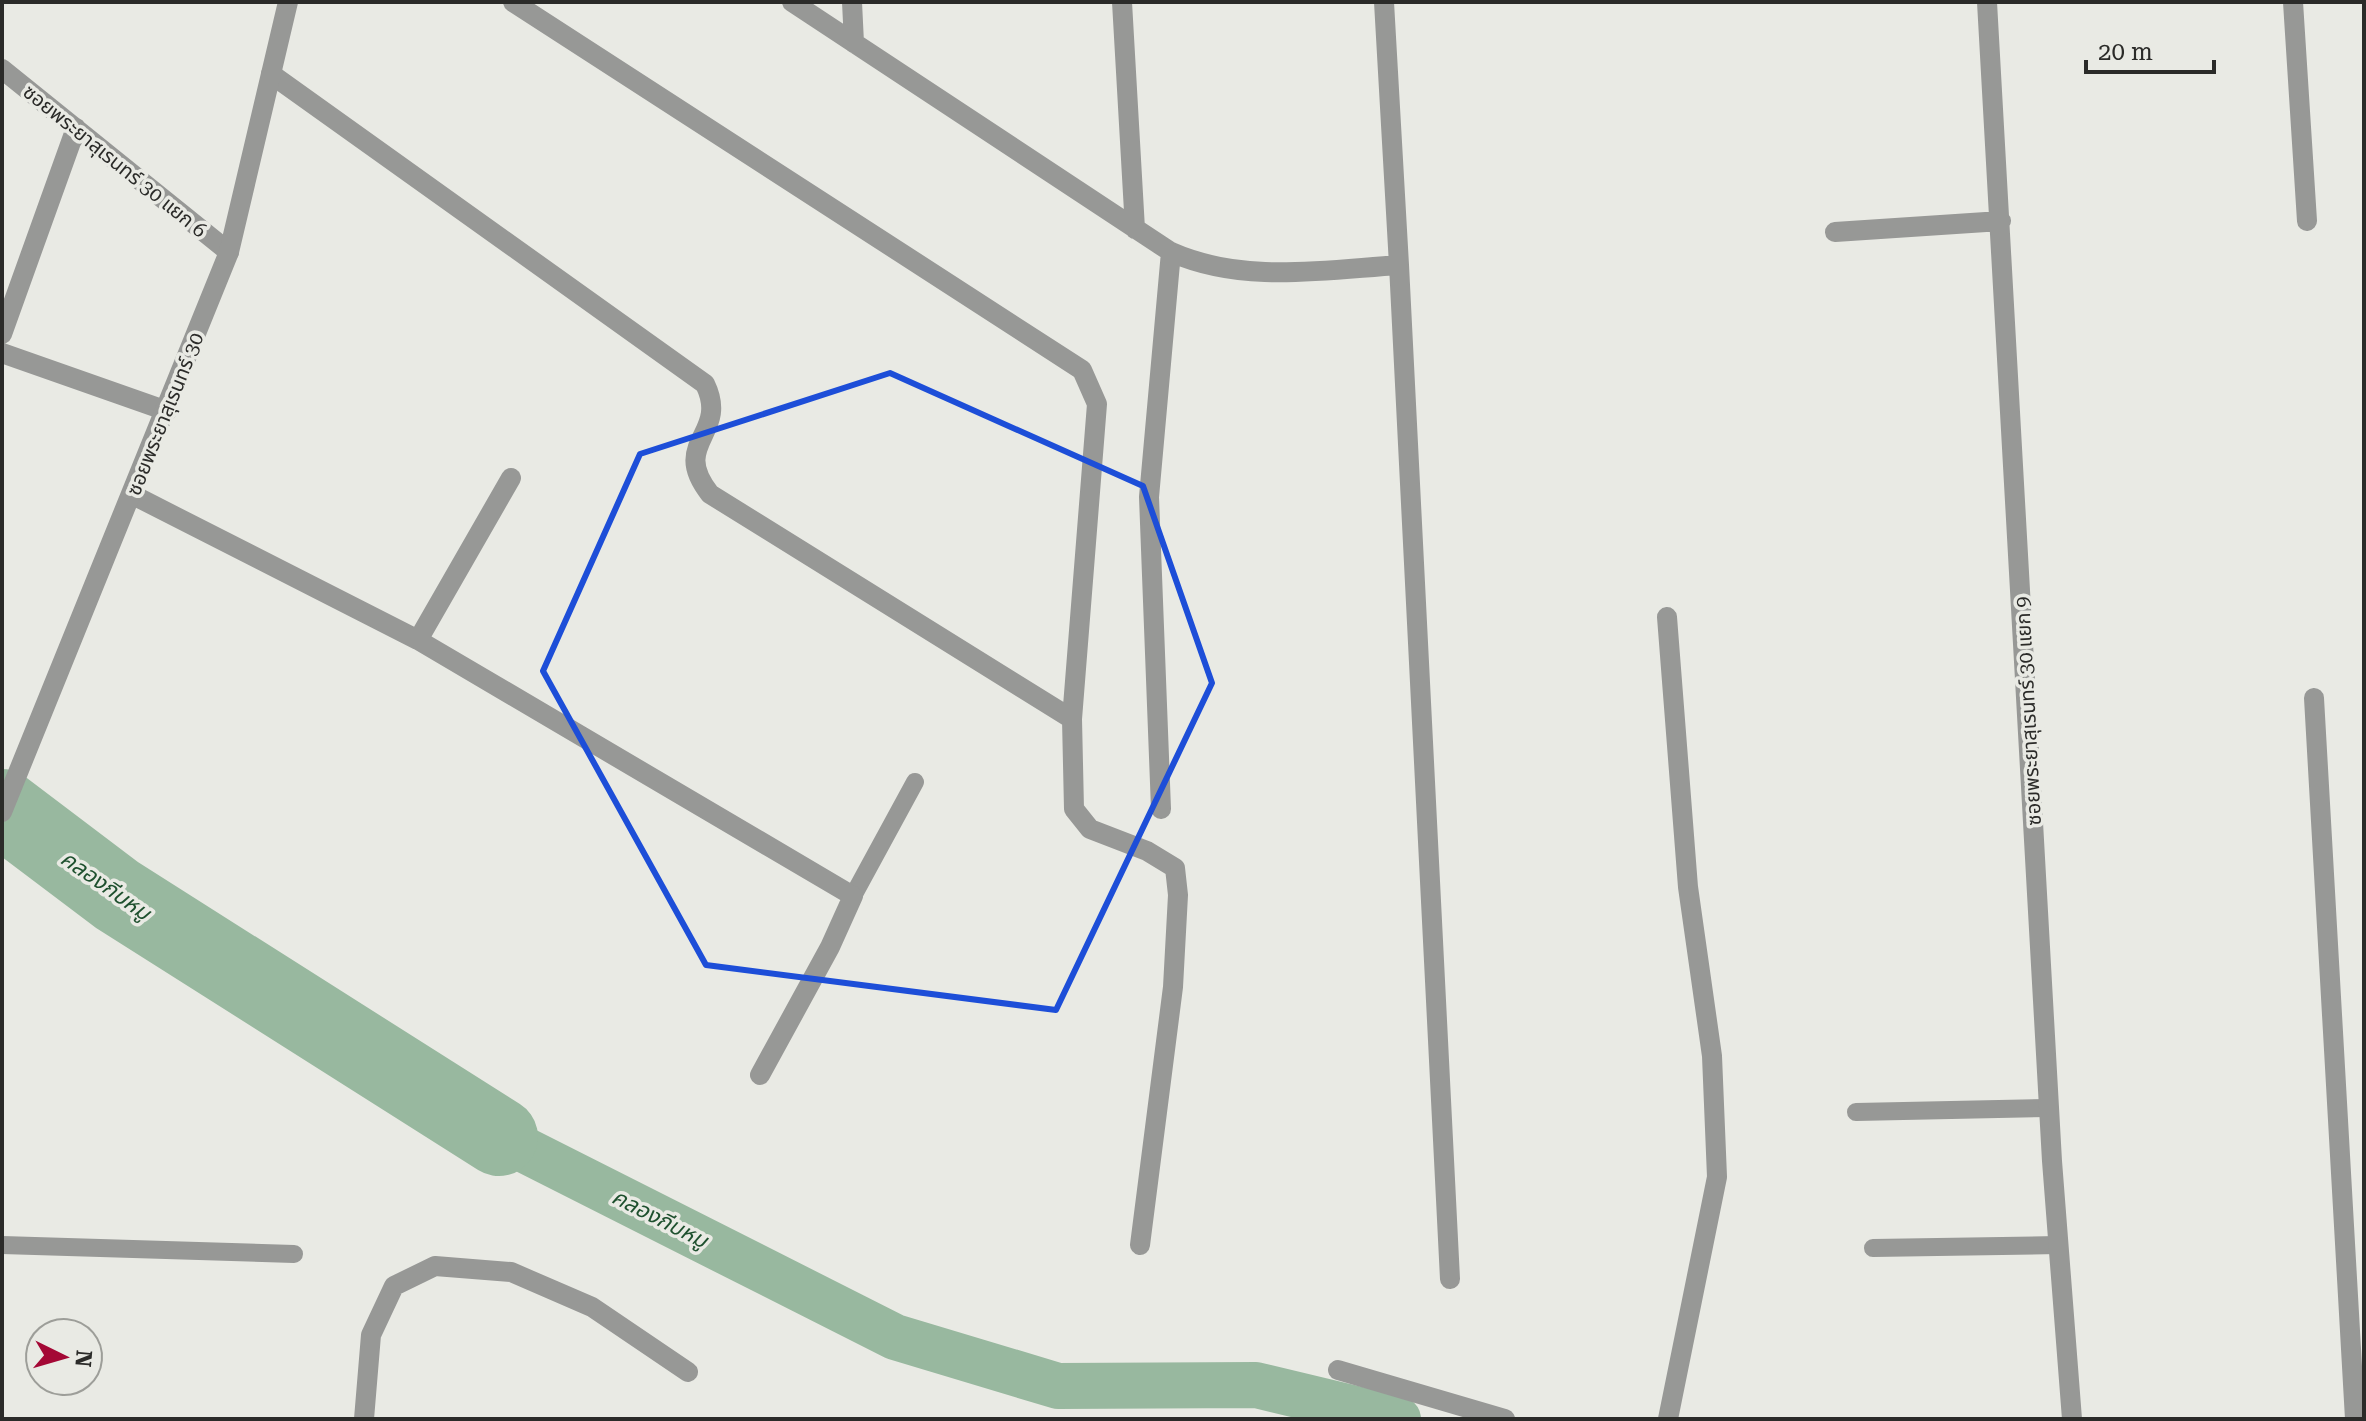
<svg xmlns="http://www.w3.org/2000/svg" width="2366" height="1421" viewBox="0 0 2366 1421" font-family="'Roboto Serif','Noto Sans Thai',serif">
  <style>
    .lines { fill: none; stroke-linecap: round; stroke-linejoin: round }
    .canal { stroke: #98b89f; stroke-width: 46 }
    .river { stroke: #98b89f; stroke-width: 78 }
    .service { stroke: #979896; stroke-width: 18 }
    .minor { stroke: #979896; stroke-width: 20 }
    .tertiary { stroke: #979896; stroke-width: 20 }
    .marked { fill: none; stroke: #1d4ed8; stroke-width: 6; stroke-linejoin: round }
    .labels { text-anchor: middle; stroke-width: 7; stroke-linejoin: round; paint-order: stroke }
    .street-label { font-size: 20px; fill: #2b2b29; stroke: #e9eae4 }
    .water-label { font-size: 22px; font-style: italic; fill: #1e502e; stroke: #e9eae4 }
  </style>
  <rect width="100%" height="100%" fill="#e9eae4"/>
  <g class="lines">
    <path class="canal" d="M 499,1137 L 895,1337 L 1058,1386 L 1256,1385 L 1398,1419"/>
    <path class="river" d="M 2,808 L 117,895 L 499,1137"/>
    <path class="service" d="M 853,896 L 915,782
      M 1856,1112 L 2049,1108
      M 2,1245 L 294,1254
      M 1873,1248 L 2058,1245"/>
    <path class="minor" d="M 513,2 L 1082,370 L 1097,404 L 1072,719 L 1074,809 L 1090,829 L 1147,851 L 1175,868 L 1178,895 L 1173,987 L 1140,1245
      M 792,2 L 1171,252 C 1243,284 1323,270 1399,265 L 1384,2
      M 852,2 L 854,43
      M 1122,2 L 1135,229
      M 1987,2 L 2052,1161 L 2072,1419
      M 2293,2 L 2307,221
      M 2,69 L 229,252
      M 271,74 L 705,384 C 730,435 669,442 710,494 L 1072,719
      M 1835,232 L 2001,221
      M 1399,265 L 1450,1279
      M 2,334 L 76,128
      M 2,353 L 167,411
      M 133,495 L 418,640 L 853,896 L 830,947 L 760,1075
      M 1667,617 L 1688,887 L 1712,1056 L 1717,1177 L 1668,1419
      M 418,640 L 511,478
      M 2314,698 L 2355,1419
      M 1161,809 L 1149,497 L 1171,252
      M 1338,1370 L 1505,1419
      M 364,1419 L 371,1335 L 394,1286 L 435,1266 L 511,1272 L 592,1307 L 688,1372"/>
    <path class="tertiary" d="M 2,812 L 229,252 L 288,2"/>
  </g>
  <path class="marked" d="M 890,373 L 1143,486 L 1212,683 L 1056,1010 L 706,965 L 543,671 L 640,454 Z"/>
  <g class="labels">
    <g class="street-label">
      <text transform="translate(115 161) rotate(39)" y="7">ซอยพระยาสุเรนทร์ 30 แยก 6</text>
      <text transform="translate(165 414) rotate(-68)" y="7">ซอยพระยาสุเรนทร์ 30</text>
      <text transform="translate(2028 711) rotate(-93)" y="7">ซอยพระยาสุเรนทร์ 30 แยก 9</text>
    </g>
    <g class="water-label">
      <text transform="translate(106 885) rotate(35)" y="8">คลองกีบหมู</text>
      <text transform="translate(660 1218) rotate(27)" y="8">คลองกีบหมู</text>
    </g>
  </g>
  <rect width="2366" height="1421" fill="none" stroke="#2b2b29" stroke-width="8"/>
  <g transform="translate(64 1357) rotate(95)"><circle r="38" fill="#e9eae4" stroke="#9d9e99" stroke-width="2"/>
  <path d="M0-6L14 30L0 20L-14 30Z" fill="#a40835"/>
  <text y="-12" font-size="22" font-weight="bold" text-anchor="middle" fill="#2b2b29">N</text>
  </g>
  <path d="M2086 60v12h128v-12" fill="none" stroke="#2b2b29" stroke-width="4"/>
  <text x="2098" y="60" font-size="24" fill="#2b2b29" stroke="#e9eae4" stroke-width="6" paint-order="stroke">20 m</text>
</svg>
